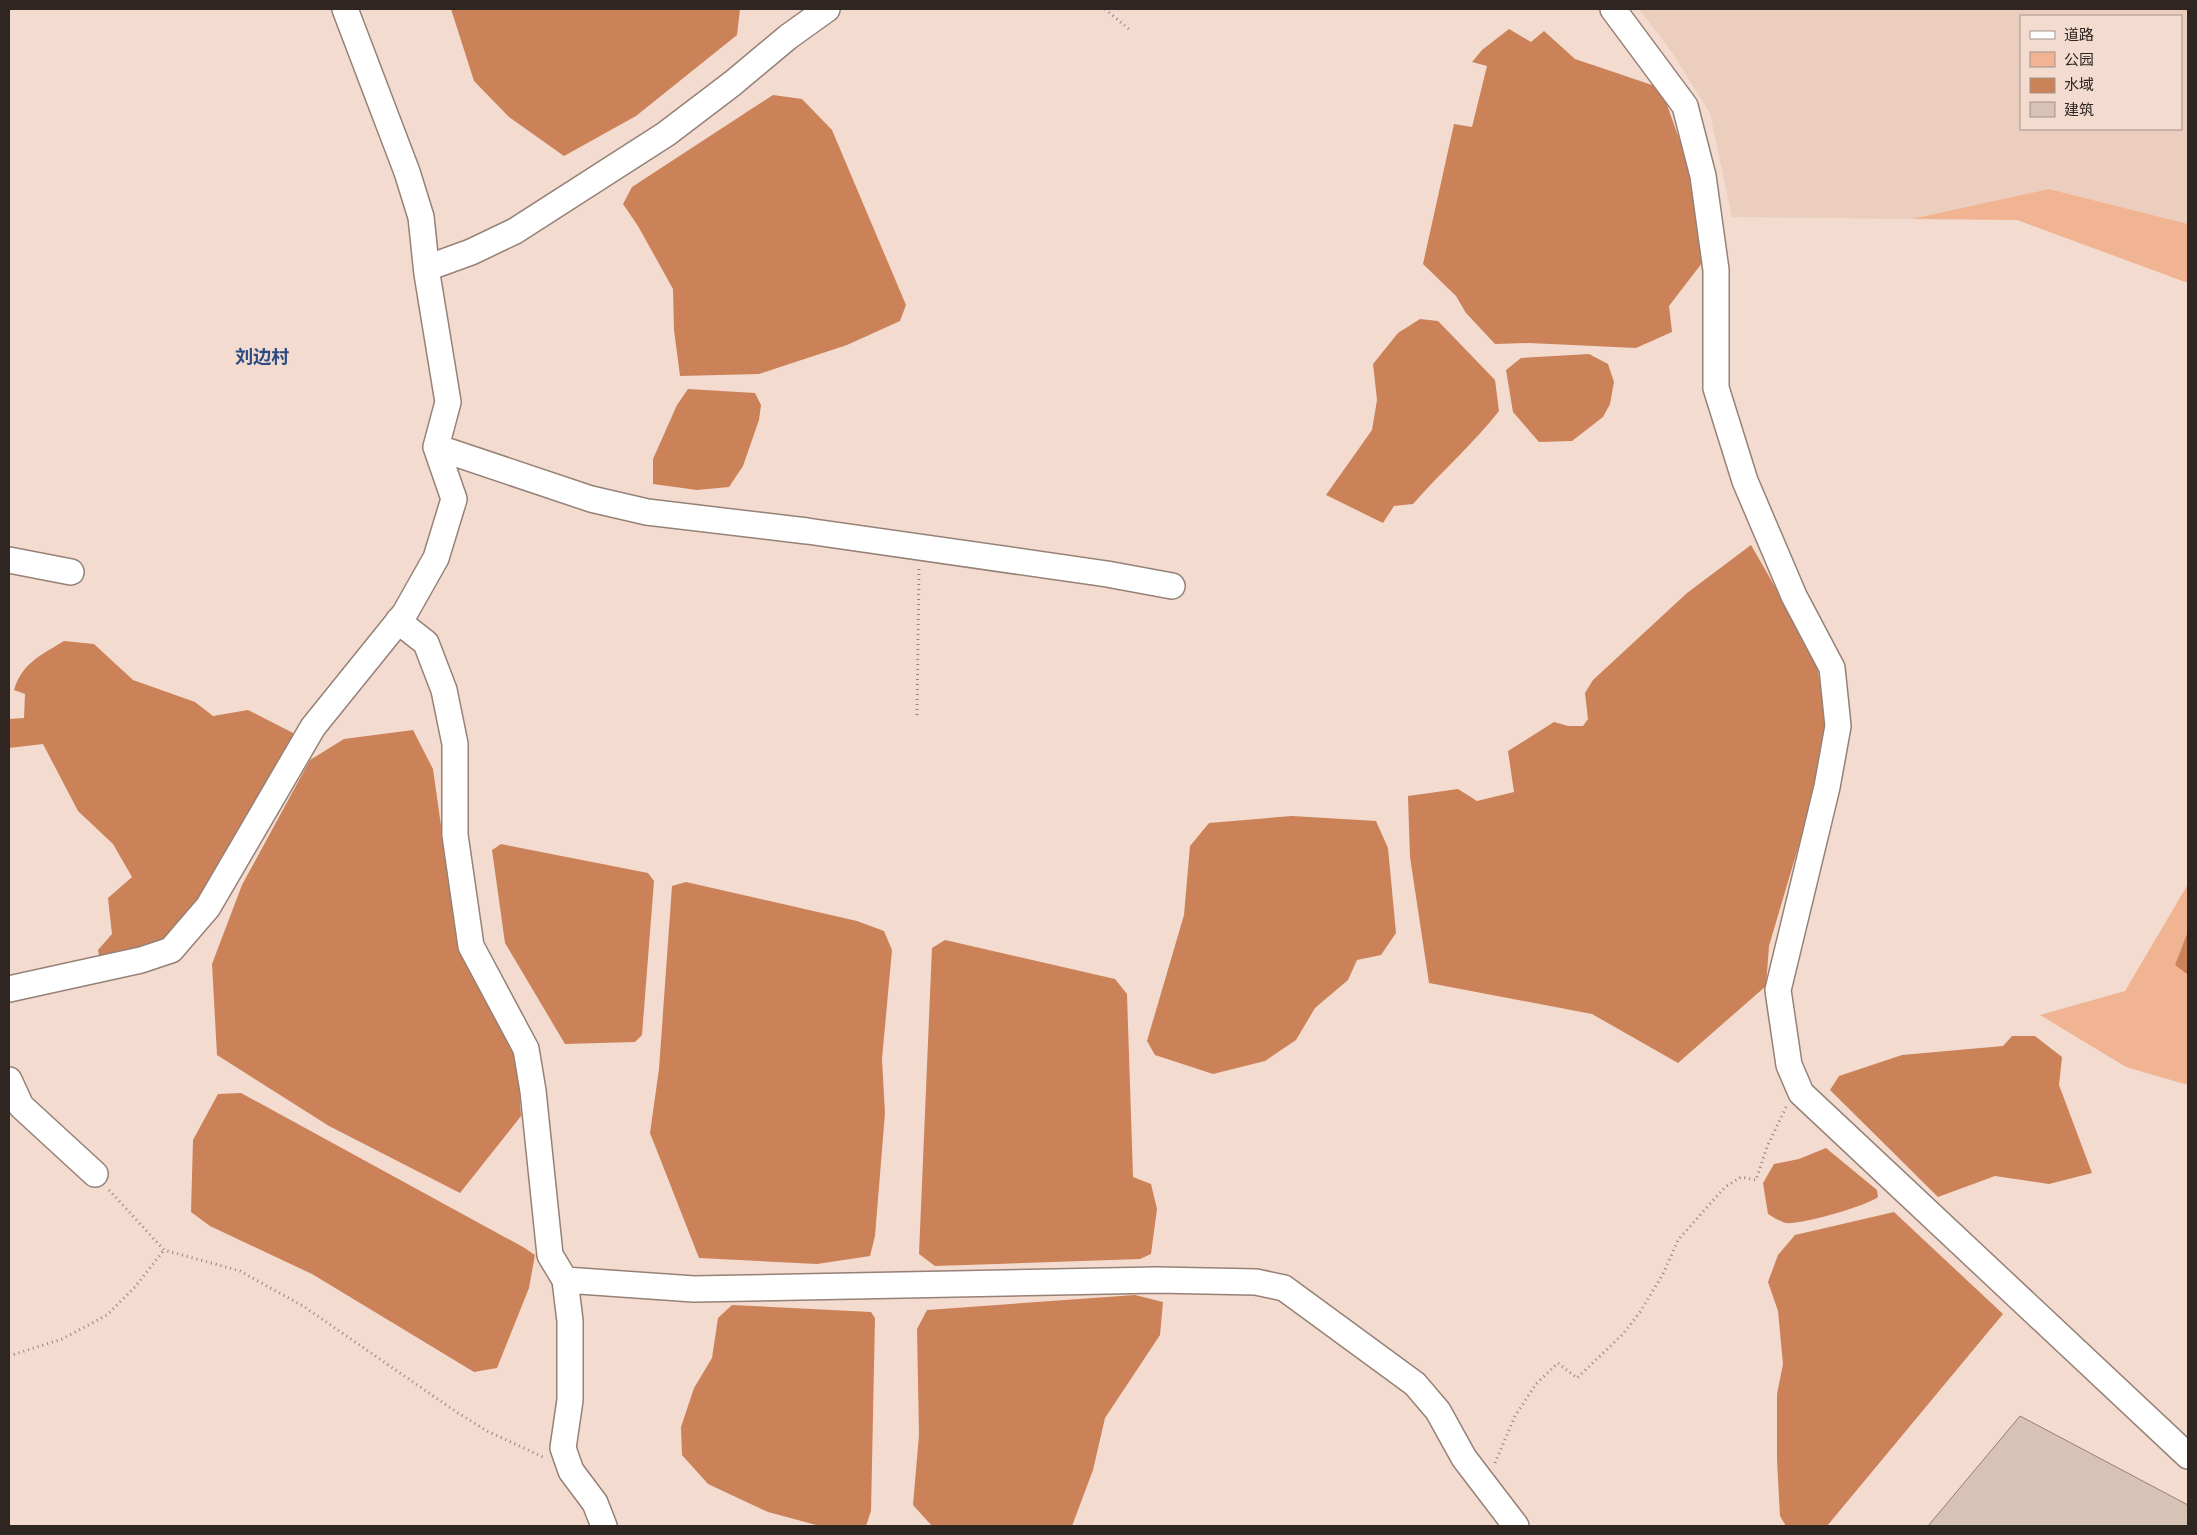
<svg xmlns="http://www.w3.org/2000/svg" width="2197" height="1535" viewBox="0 0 2197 1535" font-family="Cabin,'Noto Sans SC',sans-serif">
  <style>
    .built { fill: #ebcebd; fill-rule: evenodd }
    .green { fill: #f1b493 }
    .water { fill: #cb8258 }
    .shadow { fill: #0003 }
    .building { fill: #d8c1b5; stroke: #958075 }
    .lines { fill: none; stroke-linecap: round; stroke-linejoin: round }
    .minor-casing { stroke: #968176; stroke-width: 28 }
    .path { stroke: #95847c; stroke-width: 3; stroke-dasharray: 1 4; stroke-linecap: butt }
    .minor { stroke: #fff; stroke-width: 25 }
    .labels { text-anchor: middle; stroke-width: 4; stroke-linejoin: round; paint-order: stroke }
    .quarter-label { font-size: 18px; font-weight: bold; fill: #2a4c83; stroke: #f3dbcf }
  </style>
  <rect width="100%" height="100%" fill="#f3dbcf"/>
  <path class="built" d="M 1639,9 L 2188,9 L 2188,224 L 2049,189 L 1911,219 L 1732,217 L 1710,113 L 1671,51 ZM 2021,16 L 2181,16 L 2181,129 L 2021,129 Z"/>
  <path class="green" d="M 2049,189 L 2188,224 L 2188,283 L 2017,220 L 1911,219 Z
    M 2188,884 L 2188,931 L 2175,965 L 2188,975 L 2188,1085 L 2126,1067 L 2040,1015 L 2125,991 Z"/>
  <path class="water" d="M 451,9 L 740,9 L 737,35 L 636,116 L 564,156 L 509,117 L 474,81 Z
    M 1509,29 L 1531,42 L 1544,31 L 1575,59 L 1661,88 L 1707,217 L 1700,238 L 1702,263 L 1669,306 L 1672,332 L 1636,348 L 1529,343 L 1495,344 L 1466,313 L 1456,296 L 1423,264 L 1454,124 L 1472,127 L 1487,66 L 1472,62 L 1482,50 Z
    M 773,95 L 802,99 L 832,130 L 906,305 L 900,321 L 847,345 L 759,374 L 680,376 L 674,330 L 673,289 L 638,226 L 623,204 L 632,187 Z
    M 1420,319 L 1438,321 L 1495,380 L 1499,411 C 1473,444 1441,472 1413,504 L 1394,506 L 1383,523 L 1326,495 L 1372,430 L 1377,400 L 1373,364 L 1398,333 Z
    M 1589,354 L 1608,364 L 1614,382 L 1610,404 L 1603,417 L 1572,441 L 1539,442 L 1513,412 L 1506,370 L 1521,358 Z
    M 688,389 L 755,393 L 761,405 L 759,420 L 743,466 L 729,487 L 697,490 L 653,484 L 653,459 L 677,405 Z
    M 1751,545 L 1816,658 L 1827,732 L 1814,794 L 1769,946 L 1766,986 L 1678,1063 L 1592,1014 L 1429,983 L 1410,857 L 1408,796 L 1458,789 L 1477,801 L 1514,792 L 1508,751 L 1554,722 L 1568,726 L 1583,726 L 1588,719 L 1585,693 L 1593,680 L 1687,593 Z
    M 64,641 L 94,644 L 133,680 L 195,702 L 213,716 L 248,710 L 295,734 L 197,903 L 158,944 L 100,962 L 98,950 L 112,934 L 108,898 L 132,877 L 113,844 L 78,811 L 43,744 L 9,748 L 10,719 L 24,718 L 25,694 L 14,690 C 22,663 41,655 64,641 Z
    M 413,730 L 433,769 L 458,946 L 483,995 L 506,1028 L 518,1069 L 521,1116 L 460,1193 L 329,1126 L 217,1055 L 212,964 L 242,885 L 310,760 L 344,739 Z
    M 1292,816 L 1376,821 L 1388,848 L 1396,933 L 1381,955 L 1357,960 L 1348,980 L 1315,1008 L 1296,1040 L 1265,1061 L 1213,1074 L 1155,1055 L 1147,1041 L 1184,915 L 1190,846 L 1209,823 Z
    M 501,844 L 648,873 L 654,881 L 642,1035 L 635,1042 L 565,1044 L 505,943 L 492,850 Z
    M 686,882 L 857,921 L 884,931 L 892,950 L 882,1059 L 885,1113 L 875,1236 L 870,1256 L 817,1264 L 699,1258 L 650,1133 L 659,1069 L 672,886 Z
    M 2188,931 L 2188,975 L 2175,965 Z
    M 945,940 L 1115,979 L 1127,994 L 1133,1177 L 1151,1184 L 1157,1209 L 1151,1254 L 1140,1259 L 935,1266 L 919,1254 L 932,948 Z
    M 2012,1036 L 2035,1036 L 2062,1057 L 2059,1085 L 2092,1173 L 2049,1184 L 1995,1176 L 1938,1197 L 1830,1090 L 1839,1076 L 1902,1055 L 2003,1046 Z
    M 241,1093 L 523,1247 L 535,1255 L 529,1288 L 497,1368 L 474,1372 L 312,1274 L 210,1226 L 191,1212 L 193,1140 L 218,1094 Z
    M 1826,1148 L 1877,1190 L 1878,1197 C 1867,1206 1800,1225 1786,1223 C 1781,1222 1773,1217 1768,1214 L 1763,1183 L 1774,1164 L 1799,1159 Z
    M 1894,1212 L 2003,1314 L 1827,1526 L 1786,1526 L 1780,1516 L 1777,1460 L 1777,1394 L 1783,1364 L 1778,1311 L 1768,1282 L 1778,1255 L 1795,1235 Z
    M 1135,1295 L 1163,1302 L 1160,1335 L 1105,1418 L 1093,1470 L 1072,1526 L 932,1526 L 913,1505 L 919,1435 L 917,1329 L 927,1310 Z
    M 732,1305 L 871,1312 L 875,1318 L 871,1511 L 866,1526 L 820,1526 L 768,1512 L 708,1484 L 682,1455 L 681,1427 L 694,1388 L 712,1358 L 718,1318 Z"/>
  <path class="shadow" d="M 2020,1418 L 2188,1507 L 2188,1521 L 2185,1526 L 1928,1526 Z"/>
  <path class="building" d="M 2020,1416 L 2188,1505 L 2188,1526 L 1928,1526 Z"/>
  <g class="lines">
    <g class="minor-casing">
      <path id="minor" d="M 1613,9 L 1685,106 L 1703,176 L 1716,270 L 1716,388 L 1745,481 L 1794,596 L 1832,668 L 1838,726 L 1827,787 L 1778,990 L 1789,1065 L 1801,1093 L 2188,1456
        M 427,268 L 471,252 L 515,231 L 666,134 L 733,83 L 788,37 L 827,9
        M 436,447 L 591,499 L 647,512 L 807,531 L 1107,574 L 1172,586
        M 9,560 L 71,572
        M 398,621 L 426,643 L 444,690 L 455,744 L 455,835 L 471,946 L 526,1049 L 533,1091 L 550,1255 L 565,1280 L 570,1321 L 570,1400 L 563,1448 L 571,1471 L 595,1503 L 604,1526
        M 9,989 L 141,960 L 171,950 L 208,907 L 313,727 L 405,613 L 436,558 L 454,499 L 436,447 L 448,402 L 427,274 L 421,217 L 407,172 L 345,9
        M 9,1080 L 21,1106 L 95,1174
        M 565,1280 L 694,1289 L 1157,1280 L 1256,1282 L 1284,1288 L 1415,1384 L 1438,1411 L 1464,1458 L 1516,1526"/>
    </g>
    <path class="path" d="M 1105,9 L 1130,30
      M 917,715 L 919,569
      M 109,1190 L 164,1250 L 240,1271 L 303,1306 L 458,1413 L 487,1431 L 543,1457
      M 9,1356 L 62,1339 L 107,1315 L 135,1287 L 164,1250
      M 1495,1463 L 1515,1416 L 1536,1384 L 1558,1363 L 1577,1378 L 1623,1334 L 1640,1312 L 1663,1274 L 1678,1240 L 1725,1187 L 1741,1177 L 1756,1180 L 1767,1147 L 1786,1107"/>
    <use href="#minor" class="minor"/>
  </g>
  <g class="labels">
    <g class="quarter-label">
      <text x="262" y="363">刘边村</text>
    </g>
  </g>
  <rect width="2197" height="1535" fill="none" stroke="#2f2621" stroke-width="20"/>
  <rect x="2020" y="15" width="162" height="115" fill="#f3dbcf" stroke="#a59389"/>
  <rect x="2030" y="31" width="25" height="8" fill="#ffffff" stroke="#a59389"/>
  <text x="2064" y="40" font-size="15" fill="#2f2621">道路</text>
  <rect x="2030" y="52" width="25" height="15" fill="#f1b493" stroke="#a59389"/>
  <text x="2064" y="65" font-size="15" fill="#2f2621">公园</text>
  <rect x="2030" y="78" width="25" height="15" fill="#cb8258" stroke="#a59389"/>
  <text x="2064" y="90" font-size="15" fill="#2f2621">水域</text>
  <rect x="2030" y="102" width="25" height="15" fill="#d8c1b5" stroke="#a59389"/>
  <text x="2064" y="115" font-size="15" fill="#2f2621">建筑</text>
</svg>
